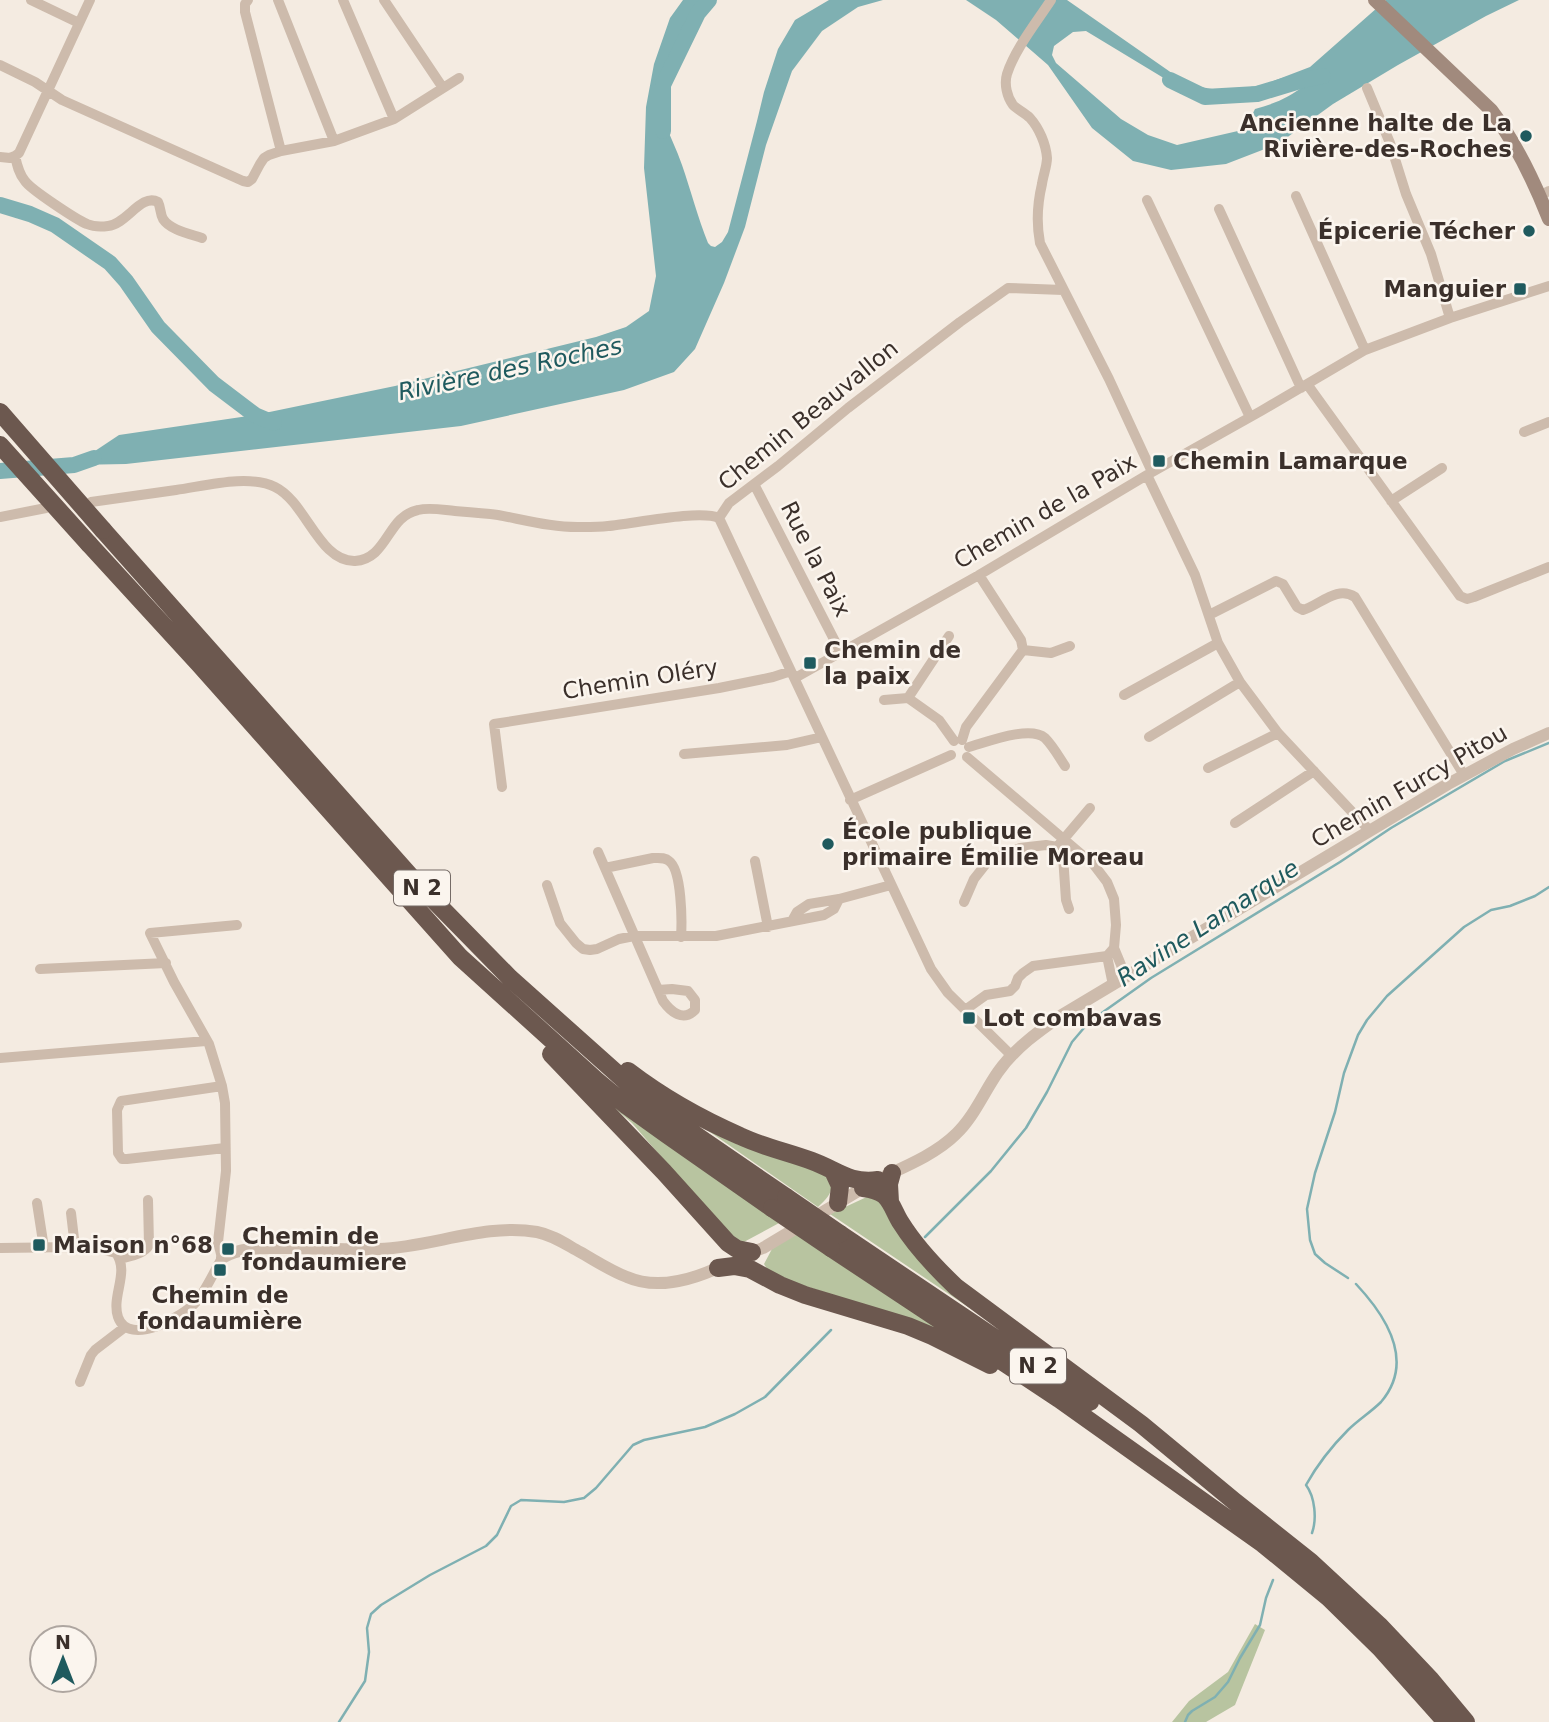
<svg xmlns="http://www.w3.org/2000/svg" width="1549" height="1722" viewBox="0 0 1549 1722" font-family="'DejaVu Sans',sans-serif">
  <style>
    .green { fill: #b8c4a0 }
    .water { fill: #7fb0b2; fill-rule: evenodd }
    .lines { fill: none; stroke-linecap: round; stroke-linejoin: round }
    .stream { stroke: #7fb0b2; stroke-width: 2.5 }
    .river { stroke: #7fb0b2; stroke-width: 16 }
    .minor { stroke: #cdbbac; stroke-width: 10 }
    .tertiary { stroke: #cdbbac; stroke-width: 12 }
    .secondary { stroke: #a18a7d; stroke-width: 14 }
    .trunk { stroke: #6c584f; stroke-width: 18 }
    .trunk-bridge { stroke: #6c584f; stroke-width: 18 }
    .poi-dot { fill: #1f5a5e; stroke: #fbf5ee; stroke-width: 2.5 }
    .labels { text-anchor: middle; stroke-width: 5; stroke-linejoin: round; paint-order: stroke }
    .shield { fill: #fbf5ee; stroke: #756b66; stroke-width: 2 }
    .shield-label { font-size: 21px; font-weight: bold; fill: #3b302b }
    .poi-label { font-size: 23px; font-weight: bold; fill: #3b302b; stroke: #fbf5ee; text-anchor: start }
    .street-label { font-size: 23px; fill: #3b302b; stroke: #fbf5ee }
    .water-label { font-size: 24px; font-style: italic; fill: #1f5a5e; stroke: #fbf5ee }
  </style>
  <rect width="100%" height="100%" fill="#f4ebe1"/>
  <path class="green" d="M 608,1097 L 781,1222 L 742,1243 L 733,1240 L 632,1123 L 605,1100 Z
    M 687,1116 L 826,1173 C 837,1188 830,1196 818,1207 Z
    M 871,1195 L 878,1197 L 1026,1346 L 830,1214 Z
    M 796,1233 L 941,1330 L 799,1284 L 769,1272 L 764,1264 L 772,1249 Z
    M 1255,1624 L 1265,1630 L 1235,1705 L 1206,1722 L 1172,1722 L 1189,1701 L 1228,1672 Z"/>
  <path class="water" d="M 683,0 L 716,0 C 689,33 652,73 664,120 C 669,135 677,150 682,165 C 691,191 698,218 708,243 L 711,246 L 715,247 L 722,242 L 728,232 L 757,121 L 764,92 L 778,49 L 795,20 L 829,0 L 883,0 L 858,7 L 822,31 L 792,71 L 766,145 L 745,227 L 724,283 L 695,349 L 674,372 L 624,390 L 461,426 L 126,464 L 74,465 L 119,435 L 255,415 L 395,386 L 596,337 L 626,327 L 649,311 L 656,276 L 644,168 L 646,107 L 654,64 L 670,18 Z
    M 966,0 L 1067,0 L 1189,85 L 1224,91 L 1263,85 L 1310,67 L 1386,0 L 1519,0 L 1486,16 L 1398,65 L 1333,104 L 1278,144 L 1226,164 L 1171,170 L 1133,161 L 1092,128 L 1048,65 L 996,20 ZM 1086,31 L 1162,77 L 1205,97 L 1237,98 L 1257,94 L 1300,79 L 1303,80 L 1305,85 C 1290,97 1274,104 1255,109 L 1253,113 L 1254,116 L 1265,120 L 1264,125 L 1177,145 L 1148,135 L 1121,119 L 1056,63 L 1052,55 L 1054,46 L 1073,32 Z"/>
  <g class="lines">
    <path class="stream" d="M 925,1237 L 991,1171 L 1026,1128 L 1047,1092 L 1072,1042 L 1089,1022 L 1151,978 L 1340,862 L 1391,828 L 1505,761 L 1549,743
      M 1348,1278 L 1325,1263 L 1315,1254 L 1310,1240 L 1307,1209 L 1315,1173 L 1335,1112 L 1344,1073 L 1358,1035 L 1367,1020 L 1387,996 L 1464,927 L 1491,910 L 1510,906 L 1535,896 L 1549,887
      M 1312,1533 C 1317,1519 1315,1497 1306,1485 C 1316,1467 1333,1445 1348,1430 C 1358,1420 1371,1412 1381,1402 C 1416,1361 1386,1316 1356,1284
      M 339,1722 L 365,1681 L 369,1652 L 367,1628 L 371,1614 L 381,1605 L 430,1575 L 486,1546 L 497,1535 L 511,1506 L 521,1500 L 564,1502 L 584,1498 L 596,1488 L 633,1445 L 644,1440 L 705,1427 L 735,1414 L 765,1397 L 831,1330
      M 1185,1722 L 1188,1715 L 1192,1711 L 1215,1697 L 1228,1682 L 1240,1658 L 1260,1625 L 1266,1598 L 1273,1580"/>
    <path class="river" d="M 1170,80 L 1205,97 L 1257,94 L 1303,80 L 1323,76
      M 663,131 L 663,85 L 698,13 L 709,0
      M 0,205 L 30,214 L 55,225 L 110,263 L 126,281 L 158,327 L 214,384 L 255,415 L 274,423
      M 0,471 L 74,465 L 94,458"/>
    <path class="minor" d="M 31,0 L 79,23
      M 248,0 L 245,4 L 245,12 L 281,151
      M 278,0 L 334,141
      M 343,0 L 394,119
      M 384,0 L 443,88
      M 1051,0 C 1036,23 1015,49 1007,74 C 1004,84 1007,97 1013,105 C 1018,110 1025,113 1030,118 C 1039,128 1046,144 1047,158 C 1047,166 1043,176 1042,184 C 1037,205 1036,222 1040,243 L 1109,379 L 1152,472
      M 0,65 L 35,82 L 62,100 L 243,181 L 248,182 L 252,179 L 260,164 L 264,158 L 269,155 L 281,151 L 334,141 L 394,119 L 459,78
      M 1367,88 L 1390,143 L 1406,194 L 1431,254 L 1450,318
      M 15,156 C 17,165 19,174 25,181 C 30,189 77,220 87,224 C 94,227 101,227 108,226 C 127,224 141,193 158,202 C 161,208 160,214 163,219 C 170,230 190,234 202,238
      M 15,156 L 19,153 L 90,0
      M 0,157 L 10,158 L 15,156
      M 1296,196 L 1365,350
      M 1539,196 L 1549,191
      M 1147,200 L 1250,417
      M 1219,209 L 1301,388
      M 1307,384 L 1460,596 L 1467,599 L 1474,597 L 1549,567
      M 1524,432 L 1549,422
      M 1147,475 L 1195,575 L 1218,643 L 1240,682 L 1278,733 L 1370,831
      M 754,484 L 841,653
      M 1391,501 L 1442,468
      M 91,502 C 119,498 147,494 176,490 C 205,486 248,474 275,487 C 306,502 319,562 355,561 C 388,559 387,516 418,510 C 430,507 443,510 455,511 C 469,512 484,513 498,515 C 525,520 554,528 582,527 C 591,527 600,527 608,526 C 632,524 700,509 719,518
      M 0,517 L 46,508
      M 719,518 L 931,969 L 948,993 L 1012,1056
      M 719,518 L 729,503 L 778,466 L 848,408 L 960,322 L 1008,288 L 1063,290
      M 979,575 L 1021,640 L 1023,650 L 1051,653 L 1070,646
      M 1209,615 L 1276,581 L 1283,584 L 1297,607 L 1303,610 C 1320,605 1337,585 1355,597 L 1464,775
      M 795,678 L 979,575 L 1147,475 L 1261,411 L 1365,350 L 1450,318 L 1549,286
      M 1124,695 L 1218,643
      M 908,698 L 949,636
      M 884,700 L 908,698 L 939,720 L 954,741
      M 1149,737 L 1240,682
      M 962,740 L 966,727 L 1023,650
      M 969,747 C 987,742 1030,725 1045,738 C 1053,746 1059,757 1065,766
      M 684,754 L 787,745 L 822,737
      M 967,757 L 1094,865 L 1107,882 L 1114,899 L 1116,925 L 1114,948 L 1126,977
      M 1208,768 L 1278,733
      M 502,787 L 494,724 L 719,688 L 773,677 L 791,671
      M 850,800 L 951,755
      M 1235,823 L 1314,771
      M 598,852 L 663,1001 C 671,1012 683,1022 695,1010 L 695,1000 L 688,991 L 672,989 L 658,990
      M 755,861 L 768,927
      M 605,868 L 653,858 C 659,858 665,857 669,861 C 682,870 682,922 681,937
      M 547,885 L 560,923 L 576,943 L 583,949 L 590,950 L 597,949 L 619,939 L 634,936 L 716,936 L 824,915 L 834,909 L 839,899
      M 964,902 L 974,879 L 989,860 L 1020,848 L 1046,845 L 1057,847
      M 1069,909 L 1066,900 L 1063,856 L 1057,847 L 1090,808
      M 792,921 L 797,912 L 809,904 L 839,899 L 891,885
      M 1107,956 L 1113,985
      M 40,969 L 166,963
      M 965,1010 L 986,995 L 1010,991 L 1015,986 L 1018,978 L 1023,973 L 1033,966 L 1107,956 L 1114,948
      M 0,1058 L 206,1041
      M 222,1086 L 121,1101 L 117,1110 L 118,1153 L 122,1159 L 127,1159 L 225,1148
      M 37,1203 L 44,1248
      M 71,1213 L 75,1247
      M 0,1248 L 75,1247 L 99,1249 L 116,1253 C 130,1272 111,1296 118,1317 C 129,1348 184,1316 197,1301 C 207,1288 214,1272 222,1258 L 218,1242 L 226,1171 L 225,1103 L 222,1086 L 209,1044 L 174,982 L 150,933 L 237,925
      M 120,1259 C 130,1256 144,1254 149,1245 L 148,1200
      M 80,1382 L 91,1355 L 95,1350 L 125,1327"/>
    <path class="tertiary" d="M 887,1175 C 911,1164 938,1152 956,1134 C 974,1117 984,1092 998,1072 C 1015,1048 1039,1031 1062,1015 L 1448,784 L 1513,749 L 1549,733
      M 747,1254 L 763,1248 L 868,1185
      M 222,1258 C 241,1246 267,1248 289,1248 C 319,1248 349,1250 379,1249 C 432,1247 485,1223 537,1232 C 553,1235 567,1245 580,1252 C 596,1261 611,1271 627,1277 C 659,1291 695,1279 724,1265"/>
    <path class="secondary" d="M 1375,0 L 1491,110 C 1516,143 1534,181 1549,219"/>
    <path class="trunk" d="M 103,530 L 412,878 L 510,978 L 641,1095 L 675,1121 L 786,1197
      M 89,544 L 199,664 L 460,957 L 597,1081 L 627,1106 L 666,1134 L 772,1208
      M 551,1054 L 664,1172 L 728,1243 L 737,1249 L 752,1252
      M 628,1071 C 662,1097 701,1119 740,1136 C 763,1147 788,1152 812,1161 C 837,1170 849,1184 878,1180
      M 833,1171 L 840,1186 L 838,1203
      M 863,1188 C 871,1189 877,1190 884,1195 C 892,1202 895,1214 901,1223 C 916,1247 936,1268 956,1287 L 1141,1424 L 1234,1501 L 1311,1562 L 1379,1625 L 1431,1680 L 1466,1722
      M 890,1202 L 889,1184 L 892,1173
      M 840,1234 L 1090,1402
      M 831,1248 L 1059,1399 L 1263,1544 L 1329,1598 L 1380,1648 L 1446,1722
      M 718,1268 L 734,1266 L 750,1269 L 780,1285 L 805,1295 L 908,1326 L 932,1336 L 990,1365"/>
    <path class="trunk-bridge" d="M 0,412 L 103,530
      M 0,445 L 89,544
      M 786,1197 L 840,1234
      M 772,1208 L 831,1248"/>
  </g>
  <g class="poi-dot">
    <circle cx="1526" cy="136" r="7"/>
    <circle cx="1529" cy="231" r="7"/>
    <rect x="1513" y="282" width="14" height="14" rx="3.5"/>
    <rect x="1152" y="454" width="14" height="14" rx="3.5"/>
    <rect x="803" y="656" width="14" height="14" rx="3.5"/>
    <circle cx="828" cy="844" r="7"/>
    <rect x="962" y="1011" width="14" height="14" rx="3.5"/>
    <rect x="32" y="1238" width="14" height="14" rx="3.5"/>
    <rect x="221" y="1242" width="14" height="14" rx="3.5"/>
    <rect x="213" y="1263" width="14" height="14" rx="3.5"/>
  </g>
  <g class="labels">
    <g class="shield">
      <rect x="394" y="870.5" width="56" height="35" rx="5"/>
      <rect x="1010" y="1348.5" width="56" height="35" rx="5"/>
    </g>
    <g class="shield-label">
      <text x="422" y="895">N 2</text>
      <text x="1038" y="1373">N 2</text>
    </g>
    <g class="poi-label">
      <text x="1512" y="131" text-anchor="end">Ancienne halte de La<tspan x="1512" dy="26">Rivière-des-Roches</tspan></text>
      <text x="1515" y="239" text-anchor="end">Épicerie Técher</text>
      <text x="1506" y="297" text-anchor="end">Manguier</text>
      <text x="1173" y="469">Chemin Lamarque</text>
      <text x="824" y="658">Chemin de<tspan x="824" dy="26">la paix</tspan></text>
      <text x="842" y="839">École publique<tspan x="842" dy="26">primaire Émilie Moreau</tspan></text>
      <text x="983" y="1026">Lot combavas</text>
      <text x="242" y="1244">Chemin de<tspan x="242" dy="26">fondaumiere</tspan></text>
      <text x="53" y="1253">Maison n°68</text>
      <text x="220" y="1303" text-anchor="middle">Chemin de<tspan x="220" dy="26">fondaumière</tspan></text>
    </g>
    <g class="street-label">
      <text transform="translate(808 415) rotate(-39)" y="8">Chemin Beauvallon</text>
      <text transform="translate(1045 511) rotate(-30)" y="8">Chemin de la Paix</text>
      <text transform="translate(816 559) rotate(63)" y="8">Rue la Paix</text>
      <text transform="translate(640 679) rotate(-9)" y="8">Chemin Oléry</text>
      <text transform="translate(1409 786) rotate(-30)" y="8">Chemin Furcy Pitou</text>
    </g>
    <g class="water-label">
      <text transform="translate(510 369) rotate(-12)" y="8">Rivière des Roches</text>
      <text transform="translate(1208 923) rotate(-33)" y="8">Ravine Lamarque</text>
    </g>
  </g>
  <g transform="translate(63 1659)"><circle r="33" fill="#fbf5ee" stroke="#aea6a0" stroke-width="2"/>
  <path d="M0-5L12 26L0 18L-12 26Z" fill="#1f5a5e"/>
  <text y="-10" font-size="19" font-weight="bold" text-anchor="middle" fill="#3b302b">N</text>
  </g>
</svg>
